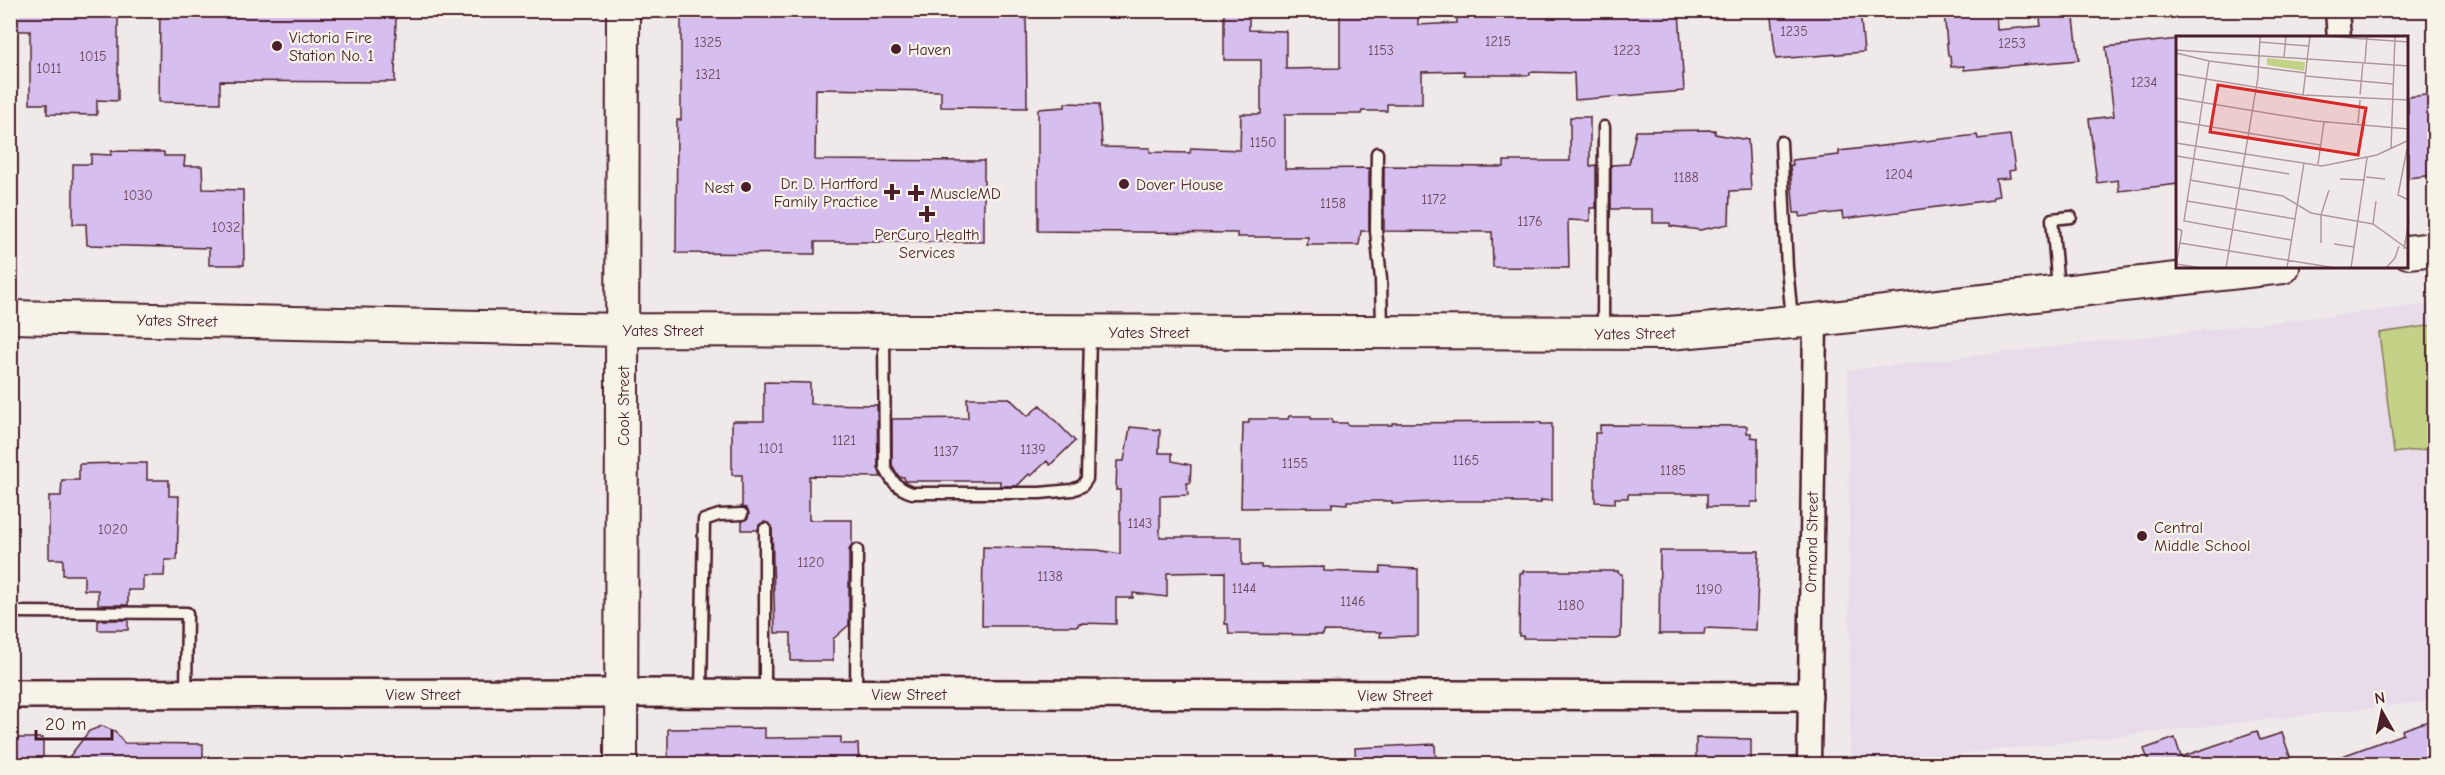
<svg xmlns="http://www.w3.org/2000/svg" width="2445" height="775" viewBox="0 0 2445 775" font-family="'Comic Neue',sans-serif">
  <style>
    .built { fill: #e8dceb }
    .green { fill: #c3d287; stroke: #867859; stroke-width: 1.5 }
    .building { fill: #d6bfef; stroke: #4a1f2b; stroke-width: 1.5 }
    .lines { fill: none; stroke-linecap: round; stroke-linejoin: round }
    .service-casing { stroke: #4a1f2b; stroke-width: 15 }
    .minor-casing { stroke: #4a1f2b; stroke-width: 27 }
    .tertiary-casing { stroke: #4a1f2b; stroke-width: 32 }
    .secondary-casing { stroke: #4a1f2b; stroke-width: 36 }
    .service { stroke: #f7f3e8; stroke-width: 10 }
    .minor { stroke: #f7f3e8; stroke-width: 22 }
    .tertiary { stroke: #f7f3e8; stroke-width: 27 }
    .secondary { stroke: #f7f3e8; stroke-width: 32 }
    .poi-dot { fill: #4a1f2b; stroke: #f7f3e8; stroke-width: 2 }
    .labels { text-anchor: middle; stroke-width: 4.5; stroke-linejoin: round; paint-order: stroke }
    .number-label { font-size: 14px; fill: #6d475c }
    .poi-label { font-size: 16px; fill: #4a1f2b; stroke: #f7f3e8; text-anchor: start }
    .street-label { font-size: 16px; fill: #4a1f2b; stroke: #f7f3e8 }
    .inset-road { fill: none; stroke: #ae989d; stroke-width: 1.5 }
    .view { fill: #d62828; fill-opacity: 0.15; stroke: #d62828; stroke-width: 3 }
    .inset-edge { fill: none; stroke: #4a1f2b; stroke-width: 3 }
  </style>
  <rect width="100%" height="100%" fill="#f0e9e9"/>
  <filter id="ink" filterUnits="userSpaceOnUse"><feTurbulence type="fractalNoise" baseFrequency=".0167" numOctaves="2"/><feDisplacementMap in="SourceGraphic" scale="12" xChannelSelector="R" yChannelSelector="G"/><feConvolveMatrix kernelMatrix="1 2 1 2 8 2 1 2 1" color-interpolation-filters="sRGB"/></filter>
  <g filter="url(#ink)">
    <path class="built" d="M 2434,304 L 2434,701 L 1871,764 L 1850,764 L 1848,370 Z"/>
    <path class="green" d="M 2434,325 L 2434,448 L 2394,453 L 2379,333 Z"/>
    <path class="building" d="M 10,10 L 118,10 L 118,101 L 97,100 L 97,115 L 47,114 L 47,104 L 30,104 L 30,31 L 10,31 Z
      M 160,10 L 396,12 L 395,82 L 220,81 L 220,103 L 159,102 Z
      M 681,10 L 1026,10 L 1027,108 L 941,107 L 941,91 L 816,89 L 815,160 L 984,161 L 984,242 L 815,242 L 815,254 L 676,253 L 677,120 L 681,120 Z
      M 1224,10 L 1249,10 L 1249,30 L 1286,31 L 1286,69 L 1340,68 L 1340,10 L 1418,10 L 1418,25 L 1457,23 L 1457,11 L 1463,10 L 1679,10 L 1684,91 L 1575,100 L 1574,73 L 1530,72 L 1530,75 L 1464,75 L 1464,71 L 1422,72 L 1422,104 L 1387,104 L 1387,111 L 1362,111 L 1361,114 L 1285,114 L 1285,169 L 1369,168 L 1369,231 L 1361,231 L 1359,245 L 1307,245 L 1308,237 L 1237,237 L 1237,233 L 1038,231 L 1038,109 L 1065,107 L 1065,103 L 1099,104 L 1102,147 L 1150,148 L 1150,152 L 1190,153 L 1191,148 L 1240,150 L 1241,114 L 1261,114 L 1261,60 L 1224,60 Z
      M 1770,10 L 1860,10 L 1864,52 L 1776,59 Z
      M 1944,10 L 1993,10 L 1996,12 L 1997,30 L 2041,26 L 2039,10 L 2073,10 L 2079,60 L 1964,70 L 1964,66 L 1951,67 L 1950,56 L 1948,56 Z
      M 2178,39 L 2178,184 L 2119,191 L 2118,180 L 2097,183 L 2089,119 L 2114,116 L 2106,47 Z
      M 2434,94 L 2434,175 L 2408,178 L 2408,97 Z
      M 1570,117 L 1590,117 L 1590,166 L 1596,165 L 1596,208 L 1590,208 L 1590,221 L 1568,220 L 1569,268 L 1493,267 L 1492,232 L 1384,231 L 1384,166 L 1504,167 L 1504,161 L 1570,161 Z
      M 1715,130 L 1715,134 L 1748,140 L 1751,190 L 1730,191 L 1729,224 L 1700,230 L 1670,226 L 1670,223 L 1653,223 L 1653,209 L 1611,209 L 1611,165 L 1629,164 L 1636,131 Z
      M 1977,135 L 1978,139 L 2010,135 L 2015,170 L 2009,171 L 2010,178 L 1996,179 L 1999,196 L 1993,197 L 1992,200 L 1843,219 L 1842,212 L 1800,217 L 1800,213 L 1794,213 L 1790,165 L 1793,165 L 1792,160 L 1839,155 L 1839,151 Z
      M 111,151 L 164,152 L 164,156 L 185,156 L 184,166 L 202,166 L 203,189 L 243,190 L 244,265 L 209,265 L 209,248 L 87,245 L 86,224 L 73,224 L 73,164 L 91,164 L 91,154 L 111,155 Z
      M 764,382 L 810,383 L 810,404 L 877,405 L 878,467 L 881,477 L 809,476 L 809,520 L 852,520 L 852,544 L 849,550 L 849,625 L 833,639 L 833,661 L 791,661 L 791,633 L 775,633 L 772,526 L 764,522 L 759,525 L 758,530 L 742,530 L 742,522 L 748,518 L 749,513 L 746,508 L 742,507 L 742,475 L 732,475 L 732,421 L 764,421 Z
      M 967,398 L 1009,398 L 1028,416 L 1040,405 L 1075,441 L 1050,465 L 1047,461 L 1031,476 L 1029,474 L 1017,486 L 1000,486 L 1000,481 L 905,481 L 904,477 L 899,477 L 892,465 L 892,419 L 968,418 Z
      M 1289,416 L 1311,416 L 1311,419 L 1332,419 L 1332,423 L 1347,423 L 1347,425 L 1392,425 L 1392,423 L 1541,422 L 1541,424 L 1552,424 L 1552,501 L 1541,500 L 1541,503 L 1513,503 L 1513,501 L 1452,501 L 1392,504 L 1392,501 L 1347,501 L 1347,504 L 1332,503 L 1332,507 L 1241,508 L 1243,423 L 1249,423 L 1249,419 L 1288,419 Z
      M 1600,425 L 1747,426 L 1747,433 L 1751,433 L 1751,437 L 1758,438 L 1758,502 L 1751,502 L 1751,507 L 1707,507 L 1707,494 L 1628,494 L 1628,498 L 1615,498 L 1615,503 L 1595,502 L 1595,433 L 1600,433 Z
      M 1130,427 L 1160,430 L 1159,453 L 1172,453 L 1172,461 L 1191,465 L 1190,483 L 1187,483 L 1188,495 L 1160,496 L 1160,537 L 1242,537 L 1242,565 L 1261,565 L 1261,568 L 1324,567 L 1324,571 L 1380,573 L 1381,567 L 1418,569 L 1418,636 L 1380,637 L 1381,632 L 1324,631 L 1323,635 L 1229,634 L 1228,624 L 1225,624 L 1225,572 L 1167,573 L 1167,597 L 1133,593 L 1133,598 L 1116,598 L 1116,624 L 1079,623 L 1078,626 L 982,626 L 983,547 L 1098,550 L 1120,554 L 1120,490 L 1116,490 L 1117,461 L 1124,461 Z
      M 122,463 L 147,463 L 147,480 L 169,480 L 169,496 L 179,496 L 177,560 L 165,560 L 164,576 L 143,576 L 143,590 L 128,590 L 128,605 L 98,605 L 98,590 L 84,590 L 84,575 L 63,575 L 63,559 L 49,559 L 49,496 L 61,496 L 62,480 L 79,480 L 79,464 Z
      M 1660,551 L 1759,551 L 1756,630 L 1705,628 L 1704,634 L 1659,634 Z
      M 1523,571 L 1618,571 L 1618,573 L 1622,574 L 1621,637 L 1617,639 L 1523,638 L 1523,636 L 1519,636 L 1520,573 L 1523,573 Z
      M 98,620 L 128,620 L 128,630 L 98,630 Z
      M 2434,719 L 2434,765 L 2327,765 L 2326,762 L 2403,734 L 2402,730 Z
      M 102,726 L 115,731 L 124,743 L 203,744 L 203,765 L 63,765 L 89,731 Z
      M 765,728 L 765,738 L 841,737 L 841,744 L 858,744 L 859,765 L 668,765 L 668,729 Z
      M 2257,731 L 2260,740 L 2282,733 L 2293,765 L 2150,765 L 2144,749 L 2175,738 L 2181,757 Z
      M 10,738 L 43,738 L 43,765 L 10,765 Z
      M 1696,738 L 1751,739 L 1751,765 L 1696,765 Z
      M 1435,744 L 1436,765 L 1356,765 L 1355,748 Z"/>
    <g class="lines">
      <g class="service-casing">
        <path id="service" d="M 1781,142 L 1787,268 L 1792,318
          M 1377,153 L 1376,231 L 1381,279 L 1382,329
          M 2058,289 L 2052,219 L 2071,217
          M 1603,331 L 1604,127
          M 884,333 L 885,467 C 891,481 897,488 912,493 L 1040,493 L 1072,490 L 1082,486 L 1087,479 L 1090,335
          M 765,529 L 765,693
          M 10,612 L 187,613 L 186,694
          M 701,693 L 704,520 L 719,515 L 742,514
          M 856,693 L 857,550"/>
      </g>
      <g class="minor-casing">
        <path id="minor" d="M 2337,10 L 2339,38
          M 1809,764 L 1815,320"/>
      </g>
      <g class="tertiary-casing">
        <path id="tertiary" d="M 10,694 L 622,693 L 1808,696"/>
      </g>
      <g class="secondary-casing">
        <path id="secondary" d="M 2408,252 L 2434,249
          M 10,317 L 623,330 L 1669,333 L 1815,320 L 2283,267
          M 621,764 L 623,10"/>
      </g>
      <use href="#service" class="service"/>
      <use href="#minor" class="minor"/>
      <use href="#tertiary" class="tertiary"/>
      <use href="#secondary" class="secondary"/>
    </g>
  </g>
  <g class="poi-dot">
    <circle cx="277" cy="46" r="6"/>
    <circle cx="896" cy="49" r="6"/>
    <circle cx="1124" cy="184" r="6"/>
    <circle cx="746" cy="187" r="6"/>
    <path d="M889 183h6v6h6v6h-6v6h-6v-6h-6v-6h6z"/>
    <path d="M913 184h6v6h6v6h-6v6h-6v-6h-6v-6h6z"/>
    <path d="M924 205h6v6h6v6h-6v6h-6v-6h-6v-6h6z"/>
    <circle cx="2142" cy="536" r="6"/>
  </g>
  <g class="labels">
    <g class="number-label">
      <text x="1794" y="36">1235</text>
      <text x="1498" y="46">1215</text>
      <text x="708" y="47">1325</text>
      <text x="2012" y="48">1253</text>
      <text x="1381" y="55">1153</text>
      <text x="1627" y="55">1223</text>
      <text x="93" y="61">1015</text>
      <text x="49" y="73">1011</text>
      <text x="708" y="79">1321</text>
      <text x="2144" y="87">1234</text>
      <text x="1263" y="147">1150</text>
      <text x="1899" y="179">1204</text>
      <text x="1686" y="182">1188</text>
      <text x="138" y="200">1030</text>
      <text x="1434" y="204">1172</text>
      <text x="1333" y="208">1158</text>
      <text x="1530" y="226">1176</text>
      <text x="226" y="232">1032</text>
      <text x="844" y="445">1121</text>
      <text x="771" y="453">1101</text>
      <text x="1033" y="454">1139</text>
      <text x="946" y="456">1137</text>
      <text x="1466" y="465">1165</text>
      <text x="1295" y="468">1155</text>
      <text x="1673" y="475">1185</text>
      <text x="1140" y="528">1143</text>
      <text x="113" y="534">1020</text>
      <text x="811" y="567">1120</text>
      <text x="1050" y="581">1138</text>
      <text x="1244" y="593">1144</text>
      <text x="1709" y="594">1190</text>
      <text x="1353" y="606">1146</text>
      <text x="1571" y="610">1180</text>
    </g>
    <g class="poi-label">
      <text x="289" y="43">Victoria Fire<tspan x="289" dy="18">Station No. 1</tspan></text>
      <text x="908" y="55">Haven</text>
      <text x="878" y="189" text-anchor="end">Dr. D. Hartford<tspan x="878" dy="18">Family Practice</tspan></text>
      <text x="1136" y="190">Dover House</text>
      <text x="734" y="193" text-anchor="end">Nest</text>
      <text x="930" y="199">MuscleMD</text>
      <text x="927" y="240" text-anchor="middle">PerCuro Health<tspan x="927" dy="18">Services</tspan></text>
      <text x="2154" y="533">Central<tspan x="2154" dy="18">Middle School</tspan></text>
    </g>
    <g class="street-label">
      <text transform="translate(177 320) rotate(1)" y="6">Yates Street</text>
      <text x="663" y="336">Yates Street</text>
      <text x="1149" y="338">Yates Street</text>
      <text transform="translate(1635 333) rotate(-1)" y="6">Yates Street</text>
      <text transform="translate(623 406) rotate(-90)" y="6">Cook Street</text>
      <text transform="translate(1811 542) rotate(-89)" y="6">Ormond Street</text>
      <text x="423" y="700">View Street</text>
      <text x="909" y="700">View Street</text>
      <text x="1395" y="701">View Street</text>
    </g>
  </g>
  <g transform="translate(2176 36)">
    <rect width="232" height="232" fill="#f0e9e9"/>
    <path d="M 91,22 L 129,26 L 128,35 L 91,29 Z" fill="#c3d287"/>
    <path class="inset-road" d="M 146,0 L 233,6M 83,6 L 133,10M 0,14 L 233,30M 0,17 L 33,25 L 130,37M 108,21 L 110,0M 33,25 L 8,185 L 115,204M 189,26 L 191,0M 0,38 L 127,59 L 233,64M 129,40 L 217,48M 127,59 L 134,0M 184,59 L 187,26M 0,62 L 140,85 L 233,93M 0,85 L 144,109M 182,87 L 184,64M 0,107 L 146,130 L 201,119 L 233,104M 215,113 L 219,0M 231,113 L 222,159 L 233,164M 0,120 L 113,138M 142,128 L 148,86M 190,141 L 209,143M 164,143 L 189,144M 14,144 L 107,160 L 135,177 L 197,188 L 233,214M 11,165 L 119,183M 197,188 L 200,165M 0,192 L 6,195 L 0,230M 4,207 L 160,232M 145,207 L 145,179 L 153,154M 158,208 L 178,211M 228,213 L 233,185M 0,228 L 26,232M 50,232 L 82,41 L 84,0M 111,232 L 128,127M 175,232 L 191,122M 210,232 L 219,222 L 223,210"/>
    <path class="view" d="M 42,49 L 190,72 L 182,119 L 34,96 Z"/>
    <rect width="232" height="232" class="inset-edge"/>
  </g>
  <rect width="2445" height="775" fill="none" stroke="#f7f3e8" stroke-width="36"/>
  <rect x="18" y="18" width="2409" height="739" fill="none" stroke="#4a1f2b" stroke-width="2" filter="url(#ink)"/>
  <g transform="translate(2382 712) rotate(351)" stroke="#f7f3e8" stroke-width="4.5" paint-order="stroke">
  <path d="M0-4.5L10 22L0 15L-10 22Z" fill="#4a1f2b"/>
  <text y="-9" font-size="16" font-weight="bold" text-anchor="middle" fill="#4a1f2b">N</text>
  </g>
  <path d="M36 730v9h76v-9" fill="none" stroke="#4a1f2b" stroke-width="3"/>
  <text x="45" y="730" font-size="18" fill="#4a1f2b" stroke="#f7f3e8" stroke-width="4.5" paint-order="stroke">20 m</text>
</svg>
